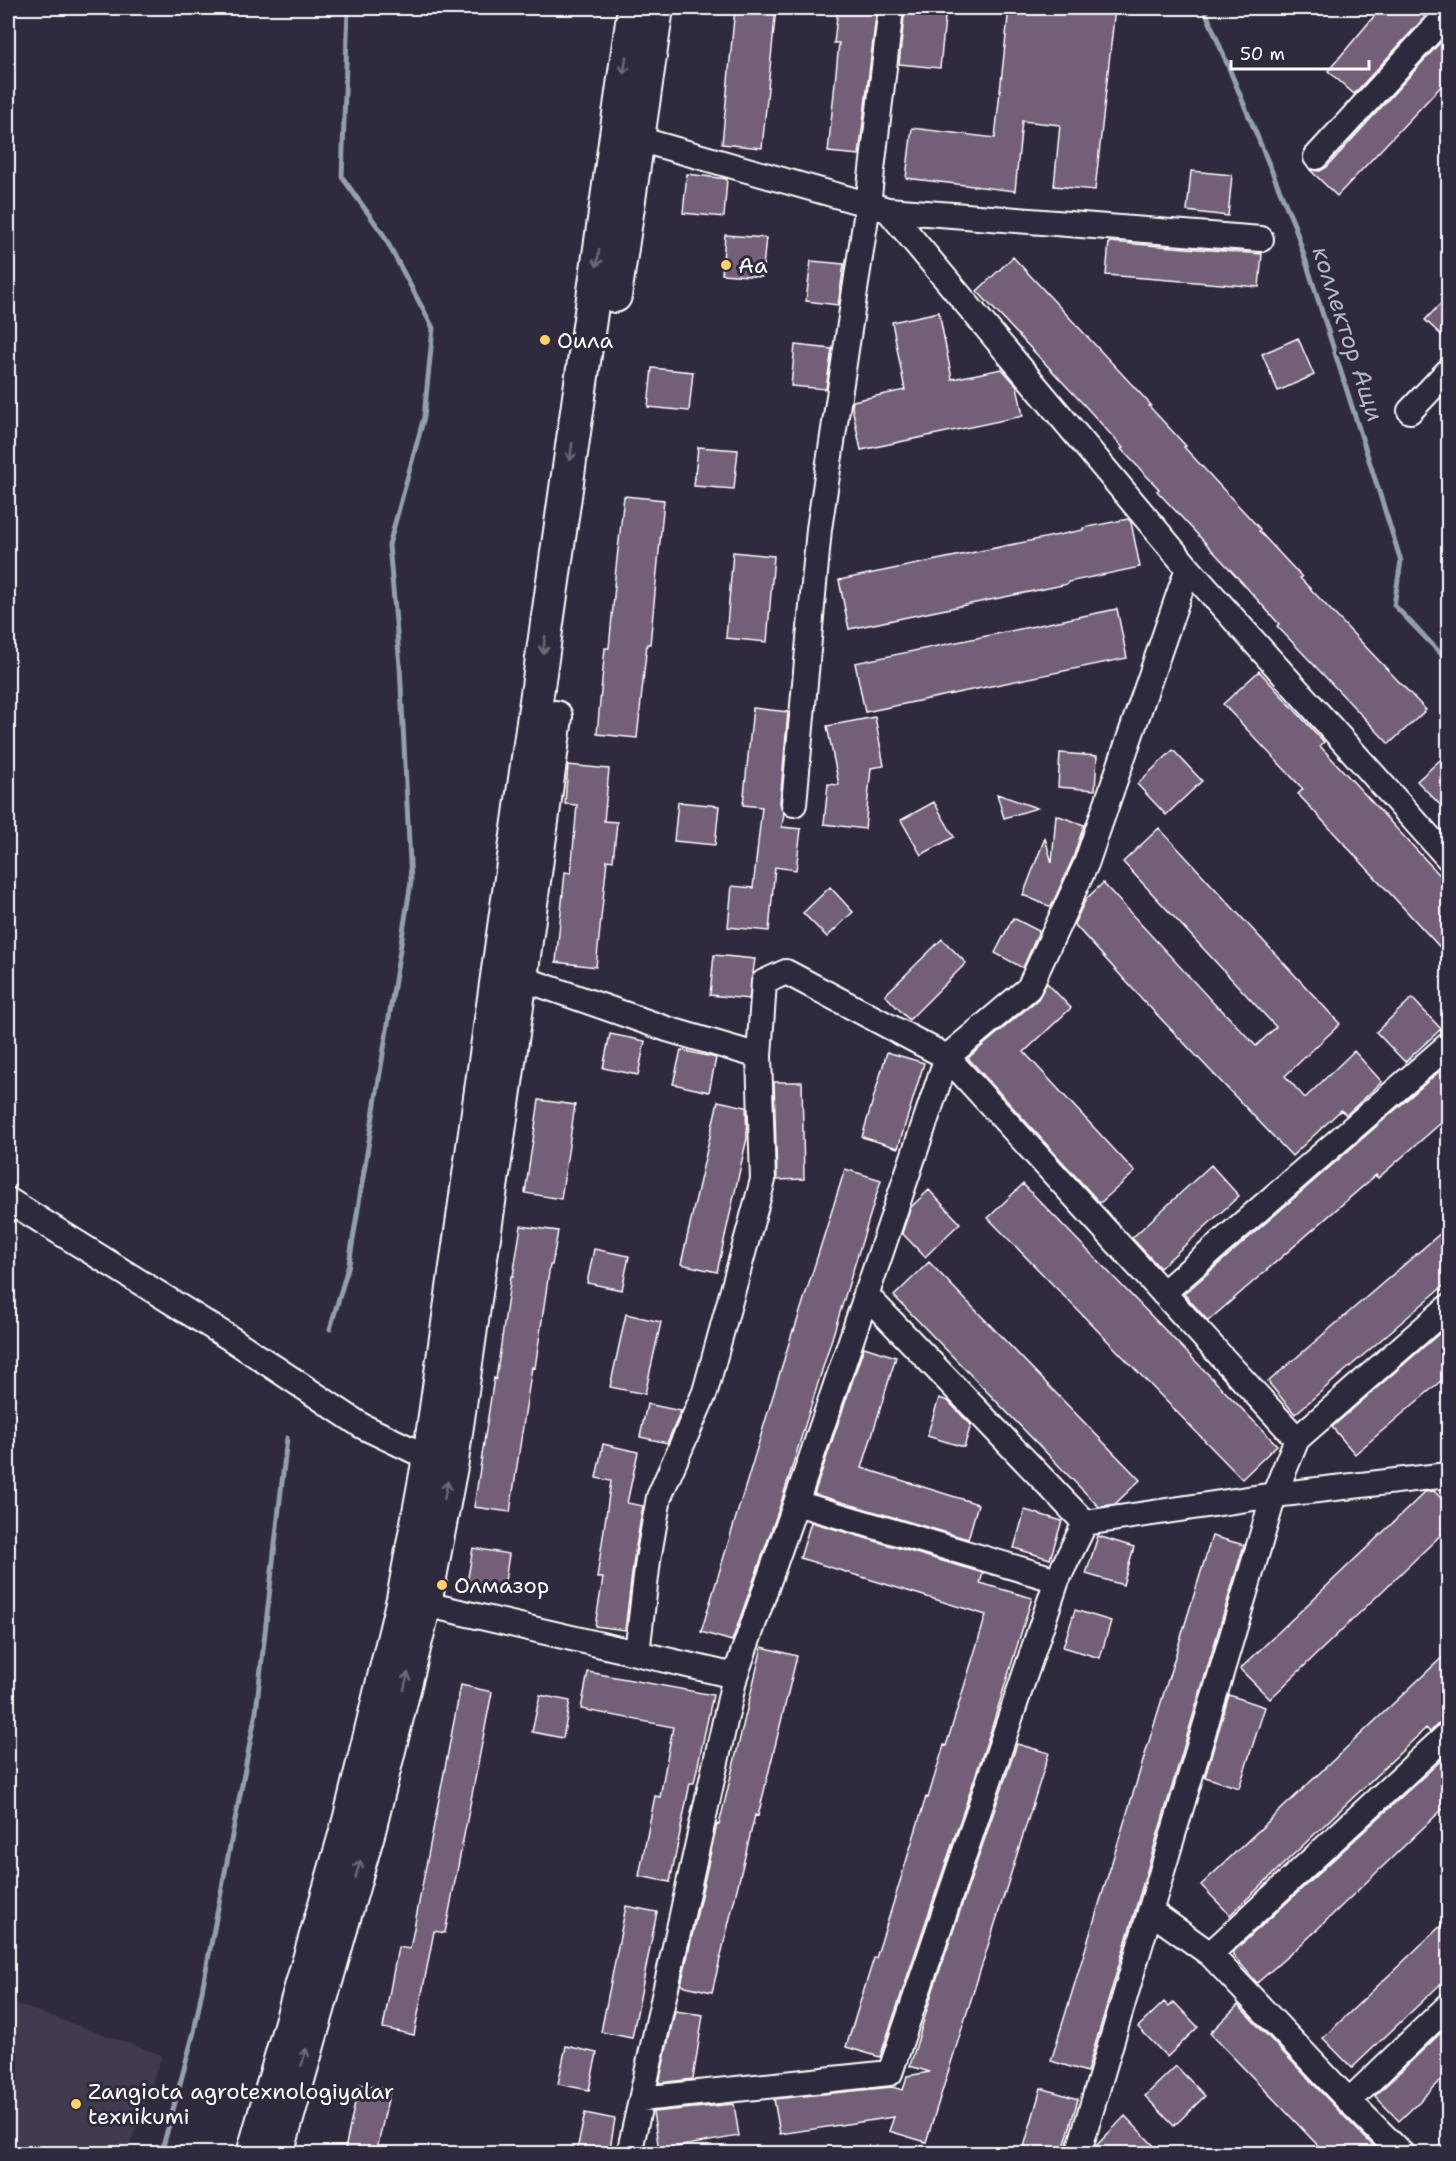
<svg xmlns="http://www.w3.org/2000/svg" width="1456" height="2161" viewBox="0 0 1456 2161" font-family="'Shantell Sans',sans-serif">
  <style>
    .built { fill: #433a4f }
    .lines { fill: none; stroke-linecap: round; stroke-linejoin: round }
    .stream { stroke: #92a1ab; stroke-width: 5 }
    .building { fill: #736078; stroke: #fff; stroke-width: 1.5 }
    .minor-casing { stroke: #fff; stroke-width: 28 }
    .major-casing { stroke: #fff; stroke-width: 36 }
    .minor { stroke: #2f2a3d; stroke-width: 24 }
    .major { stroke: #2f2a3d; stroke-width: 32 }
    .oneway { stroke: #6d6a77 }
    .poi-dot { fill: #ffd166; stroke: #2f2a3d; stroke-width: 2 }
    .labels { text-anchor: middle; stroke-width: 6; stroke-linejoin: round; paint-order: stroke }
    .poi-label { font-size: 22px; fill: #fff; stroke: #2f2a3d; text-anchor: start }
    .water-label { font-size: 24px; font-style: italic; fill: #aeb8c0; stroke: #2f2a3d }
  </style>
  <rect width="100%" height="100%" fill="#2f2a3d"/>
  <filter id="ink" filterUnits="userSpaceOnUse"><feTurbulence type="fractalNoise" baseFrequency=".0167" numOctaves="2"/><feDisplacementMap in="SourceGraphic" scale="12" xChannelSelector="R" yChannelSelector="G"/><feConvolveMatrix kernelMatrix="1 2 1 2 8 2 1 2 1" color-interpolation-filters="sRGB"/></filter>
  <g filter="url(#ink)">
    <path class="built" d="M 8,2001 L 162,2055 L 127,2153 L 8,2153 Z"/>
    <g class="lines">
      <path class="stream" d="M 1204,8 L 1295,227 L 1401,561 L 1394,605 L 1448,661
        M 330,1329 L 349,1264 L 411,882 L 400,666 L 389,545 L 424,417 L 433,328 L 383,234 L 342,177 L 348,8
        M 161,2154 L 194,2032 L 256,1712 L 287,1438"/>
    </g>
    <path class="building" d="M 735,8 L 776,8 L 762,148 L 722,144 Z
      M 838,8 L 877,8 L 859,155 L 828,152 L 839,43 L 834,43 Z
      M 905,8 L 946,8 L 940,68 L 899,64 Z
      M 1009,8 L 1115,8 L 1095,190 L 1054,186 L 1060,125 L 1022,121 L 1015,191 L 906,178 L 912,128 L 995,138 Z
      M 1381,8 L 1414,8 L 1425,17 L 1354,94 L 1328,71 Z
      M 1447,35 L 1449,78 L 1337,196 L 1310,170 L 1320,171 L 1327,167 Z
      M 1191,171 L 1232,175 L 1228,216 L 1187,211 Z
      M 687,174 L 727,179 L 724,217 L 683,213 Z
      M 725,235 L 766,238 L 762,277 L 722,274 Z
      M 1109,242 L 1262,254 L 1259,287 L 1106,275 Z
      M 1013,257 L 1151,405 L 1149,406 L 1186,446 L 1184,447 L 1260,529 L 1259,531 L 1302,577 L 1300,578 L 1426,710 L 1389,744 L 1277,626 L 1279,624 L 1239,579 L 1157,491 L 1159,489 L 1121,449 L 1123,448 L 1087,408 L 977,291 Z
      M 811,261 L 844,264 L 838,305 L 806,301 Z
      M 1449,295 L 1449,342 L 1425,320 Z
      M 939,312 L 952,379 L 1002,369 L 1017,386 L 1023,416 L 861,450 L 852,407 L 853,401 L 905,390 L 892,322 Z
      M 1298,338 L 1314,375 L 1278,391 L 1262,354 Z
      M 795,345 L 832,349 L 826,389 L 791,386 Z
      M 652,368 L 693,372 L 689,411 L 648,407 Z
      M 698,447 L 738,450 L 734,489 L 694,486 Z
      M 624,496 L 664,500 L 650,644 L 647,644 L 637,738 L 597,734 L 605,648 L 609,648 L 615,586 L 614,586 Z
      M 1128,519 L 1131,522 L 1140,567 L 1068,582 L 1068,584 L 849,629 L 839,580 L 1083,530 L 1083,528 Z
      M 733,552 L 774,556 L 767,642 L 726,638 Z
      M 1117,609 L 1127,658 L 865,712 L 855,663 Z
      M 1259,671 L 1324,742 L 1320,746 L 1449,885 L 1449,957 L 1298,794 L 1303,789 L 1223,704 Z
      M 753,708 L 788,712 L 780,803 L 784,813 L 782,827 L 801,829 L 796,870 L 775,867 L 769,931 L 728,927 L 732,886 L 753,888 L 762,807 L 743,805 Z
      M 875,717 L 884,766 L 871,768 L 865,829 L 824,824 L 828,784 L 839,785 L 827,726 Z
      M 1173,750 L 1202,781 L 1166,815 L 1137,784 Z
      M 1449,752 L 1449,814 L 1417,781 Z
      M 1060,753 L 1097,756 L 1095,790 L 1058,787 Z
      M 568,765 L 609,769 L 604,821 L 617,822 L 613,861 L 607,860 L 596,967 L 556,962 L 565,872 L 571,873 L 577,805 L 565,804 Z
      M 997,794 L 1037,808 L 1004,818 Z
      M 678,802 L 719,806 L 715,845 L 674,841 Z
      M 934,802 L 954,837 L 921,855 L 901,820 Z
      M 1056,815 L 1084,825 L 1073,858 L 1051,907 L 1023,895 L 1045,838 L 1052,863 Z
      M 1159,828 L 1340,1024 L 1285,1076 L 1305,1098 L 1354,1051 L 1382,1082 L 1346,1115 L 1341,1110 L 1292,1156 L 1142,999 L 1074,924 L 1086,899 L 1103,883 L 1218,1008 L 1219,1007 L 1256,1046 L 1276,1027 L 1123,862 Z
      M 830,887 L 853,912 L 827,937 L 803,913 Z
      M 1013,918 L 1039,931 L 1023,968 L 995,953 Z
      M 942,939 L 966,963 L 909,1020 L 885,995 Z
      M 714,955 L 755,959 L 749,999 L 710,995 Z
      M 1047,983 L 1071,1008 L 1024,1052 L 1135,1172 L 1100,1203 L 968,1058 L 1038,999 Z
      M 1412,998 L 1441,1029 L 1405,1062 L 1376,1032 Z
      M 610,1034 L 645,1041 L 638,1075 L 603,1068 Z
      M 681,1050 L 716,1058 L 709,1092 L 673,1084 Z
      M 887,1052 L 924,1063 L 898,1148 L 862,1137 Z
      M 1449,1063 L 1449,1116 L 1378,1178 L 1376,1175 L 1208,1321 L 1184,1294 Z
      M 774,1082 L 802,1082 L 804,1179 L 777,1180 Z
      M 539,1100 L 575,1105 L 561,1199 L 525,1193 Z
      M 718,1101 L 746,1107 L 747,1138 L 717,1272 L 681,1264 Z
      M 1211,1165 L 1239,1196 L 1160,1268 L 1132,1238 Z
      M 845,1169 L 881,1180 L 780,1506 L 732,1641 L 701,1632 L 793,1330 L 794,1331 Z
      M 1023,1184 L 1277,1445 L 1242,1479 L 988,1218 Z
      M 929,1190 L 960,1223 L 925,1257 L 902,1233 L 911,1207 Z
      M 521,1226 L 558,1231 L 552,1265 L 550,1265 L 535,1368 L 532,1367 L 510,1512 L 474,1507 L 494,1378 L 496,1379 L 511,1276 L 513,1276 Z
      M 1449,1226 L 1448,1282 L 1295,1414 L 1268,1382 Z
      M 594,1249 L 629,1256 L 622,1290 L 587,1283 Z
      M 929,1262 L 1140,1480 L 1115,1504 L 1099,1507 L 894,1296 Z
      M 626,1314 L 661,1322 L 645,1394 L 610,1387 Z
      M 1449,1325 L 1449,1374 L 1355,1454 L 1332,1427 Z
      M 864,1347 L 896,1357 L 862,1468 L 978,1504 L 968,1539 L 814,1494 Z
      M 939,1398 L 948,1401 L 971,1425 L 964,1447 L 927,1436 Z
      M 647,1404 L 681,1411 L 667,1443 L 640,1437 Z
      M 603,1444 L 638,1452 L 627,1503 L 643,1506 L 634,1558 L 625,1630 L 595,1626 L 603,1578 L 597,1578 L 611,1481 L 596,1478 Z
      M 1434,1491 L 1449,1506 L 1449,1527 L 1270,1699 L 1240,1669 L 1425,1492 Z
      M 1025,1510 L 1062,1521 L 1050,1559 L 1014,1548 Z
      M 811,1522 L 983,1573 L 980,1583 L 1032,1598 L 991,1730 L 880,2057 L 846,2047 L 874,1958 L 876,1958 L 893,1904 L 926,1797 L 928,1798 L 944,1745 L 946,1746 L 986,1615 L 800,1558 Z
      M 1098,1536 L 1134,1547 L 1123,1585 L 1086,1574 Z
      M 1212,1536 L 1244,1545 L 1087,2072 L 1051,2061 Z
      M 473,1548 L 509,1554 L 504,1588 L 467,1583 Z
      M 1075,1610 L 1111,1621 L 1100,1658 L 1063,1647 Z
      M 762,1647 L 797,1656 L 758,1816 L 755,1815 L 712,1992 L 681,1985 L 717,1824 L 719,1825 Z
      M 1449,1651 L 1449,1720 L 1439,1723 L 1430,1732 L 1426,1728 L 1230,1915 L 1201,1885 Z
      M 588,1672 L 713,1695 L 694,1783 L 690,1783 L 670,1882 L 639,1876 L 655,1796 L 660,1797 L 673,1727 L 581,1709 Z
      M 461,1685 L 492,1692 L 445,1933 L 434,1931 L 414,2035 L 383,2028 L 398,1947 L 410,1949 Z
      M 540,1695 L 570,1701 L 563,1738 L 532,1732 Z
      M 1229,1695 L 1265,1707 L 1239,1788 L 1205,1777 Z
      M 1017,1744 L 1049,1753 L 926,2142 L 889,2131 L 894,2117 L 780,2134 L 774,2099 L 892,2087 L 903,2090 L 907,2076 L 930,2072 L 910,2066 L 933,1990 Z
      M 1449,1753 L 1449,1803 L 1306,1940 L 1257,1983 L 1233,1955 L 1233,1952 Z
      M 626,1906 L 657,1912 L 632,2038 L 601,2032 Z
      M 1449,1918 L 1449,1976 L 1352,2068 L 1323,2038 Z
      M 1164,2002 L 1169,2007 L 1174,2002 L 1198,2027 L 1167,2057 L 1138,2027 Z
      M 1238,2005 L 1339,2111 L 1381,2154 L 1326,2154 L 1288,2114 L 1210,2033 Z
      M 675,2011 L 703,2015 L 693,2079 L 659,2083 Z
      M 1449,2025 L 1449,2073 L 1399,2121 L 1375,2096 Z
      M 566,2046 L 597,2053 L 589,2090 L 558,2084 Z
      M 1176,2066 L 1205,2096 L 1174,2126 L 1145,2096 Z
      M 359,2084 L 390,2090 L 376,2154 L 344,2154 Z
      M 1041,2088 L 1078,2099 L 1062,2154 L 1022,2154 Z
      M 734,2104 L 739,2136 L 659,2150 L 653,2112 Z
      M 585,2113 L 615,2119 L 609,2154 L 594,2154 L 577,2150 Z
      M 1125,2116 L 1162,2154 L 1102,2154 L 1095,2147 Z"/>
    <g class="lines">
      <g class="minor-casing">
        <path id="minor" d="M 638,139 L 888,210 L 1188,568 L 1448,858
          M 1316,157 L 1448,13
          M 888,210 L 1261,239
          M 1410,411 L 1448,371
          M 794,804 L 819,529 L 868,204 L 891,8
          M 521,978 L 667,1029 L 759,1056
          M 8,1200 L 233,1340 L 362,1426 L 429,1458
          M 1163,1293 L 1448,1045
          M 865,1294 L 1085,1523
          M 796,1503 L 1057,1580
          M 1085,1523 L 1274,1495 L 1448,1475
          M 425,1604 L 735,1676
          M 637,1653 L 648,1560 L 659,1497 L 705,1392 L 763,1180 L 759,1056 L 764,982 L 786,972 L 947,1057 L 1297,1439
          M 1150,1911 L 1210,1954 L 1349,2101 L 1402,2154
          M 1210,1954 L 1448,1734
          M 641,2099 L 890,2073 L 1057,1580 L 1085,1523
          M 1349,2101 L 1448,2006
          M 629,2154 L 735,1676 L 796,1503 L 947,1057 L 1029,988 L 1086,864 L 1188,568
          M 1078,2154 L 1274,1495 L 1297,1439 L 1448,1307"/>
      </g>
      <g class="major-casing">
        <path id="major" d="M 615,296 L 657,8
          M 253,2154 L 349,1821 L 403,1599 L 429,1458 L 634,8
          M 277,2154 L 370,1827 L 425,1604 L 452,1461 L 521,978 L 556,717"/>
      </g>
      <use href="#minor" class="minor"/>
      <use href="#major" class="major"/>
    </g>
    <defs><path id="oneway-shaft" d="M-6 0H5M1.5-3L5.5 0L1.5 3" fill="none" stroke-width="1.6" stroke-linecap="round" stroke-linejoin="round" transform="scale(1.5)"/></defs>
    <g class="oneway">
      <use href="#oneway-shaft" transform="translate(625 65) rotate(98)"/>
      <use href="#oneway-shaft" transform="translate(598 258) rotate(98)"/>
      <use href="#oneway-shaft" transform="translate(571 452) rotate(98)"/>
      <use href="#oneway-shaft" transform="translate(544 645) rotate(98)"/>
      <use href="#oneway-shaft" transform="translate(446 1490) rotate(-80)"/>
      <use href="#oneway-shaft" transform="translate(406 1681) rotate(-76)"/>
      <use href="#oneway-shaft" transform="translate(358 1869) rotate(-74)"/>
      <use href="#oneway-shaft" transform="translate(304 2057) rotate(-74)"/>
    </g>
  </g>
  <g class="poi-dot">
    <circle cx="726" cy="265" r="6"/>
    <circle cx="545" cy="340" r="6"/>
    <circle cx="442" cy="1585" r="6"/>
    <circle cx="76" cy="2104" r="6"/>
  </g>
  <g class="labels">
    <g class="poi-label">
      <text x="738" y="273">Аа</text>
      <text x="557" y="348">Оила</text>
      <text x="454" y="1593">Олмазор</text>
      <text x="88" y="2099">Zangiota agrotexnologiyalar<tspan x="88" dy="25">texnikumi</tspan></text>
    </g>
    <g class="water-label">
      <text transform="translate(1348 334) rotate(72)" y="8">коллектор Ащи</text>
    </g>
  </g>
  <rect width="1456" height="2161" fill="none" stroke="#2f2a3d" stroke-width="30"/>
  <rect x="15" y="15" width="1426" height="2131" fill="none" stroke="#fff" stroke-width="2" filter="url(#ink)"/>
  <path d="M1231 60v9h138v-9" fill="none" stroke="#ffffff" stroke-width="3"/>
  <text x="1240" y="60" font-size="18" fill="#ffffff" stroke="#2f2a3d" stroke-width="4.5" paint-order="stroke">50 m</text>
</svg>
